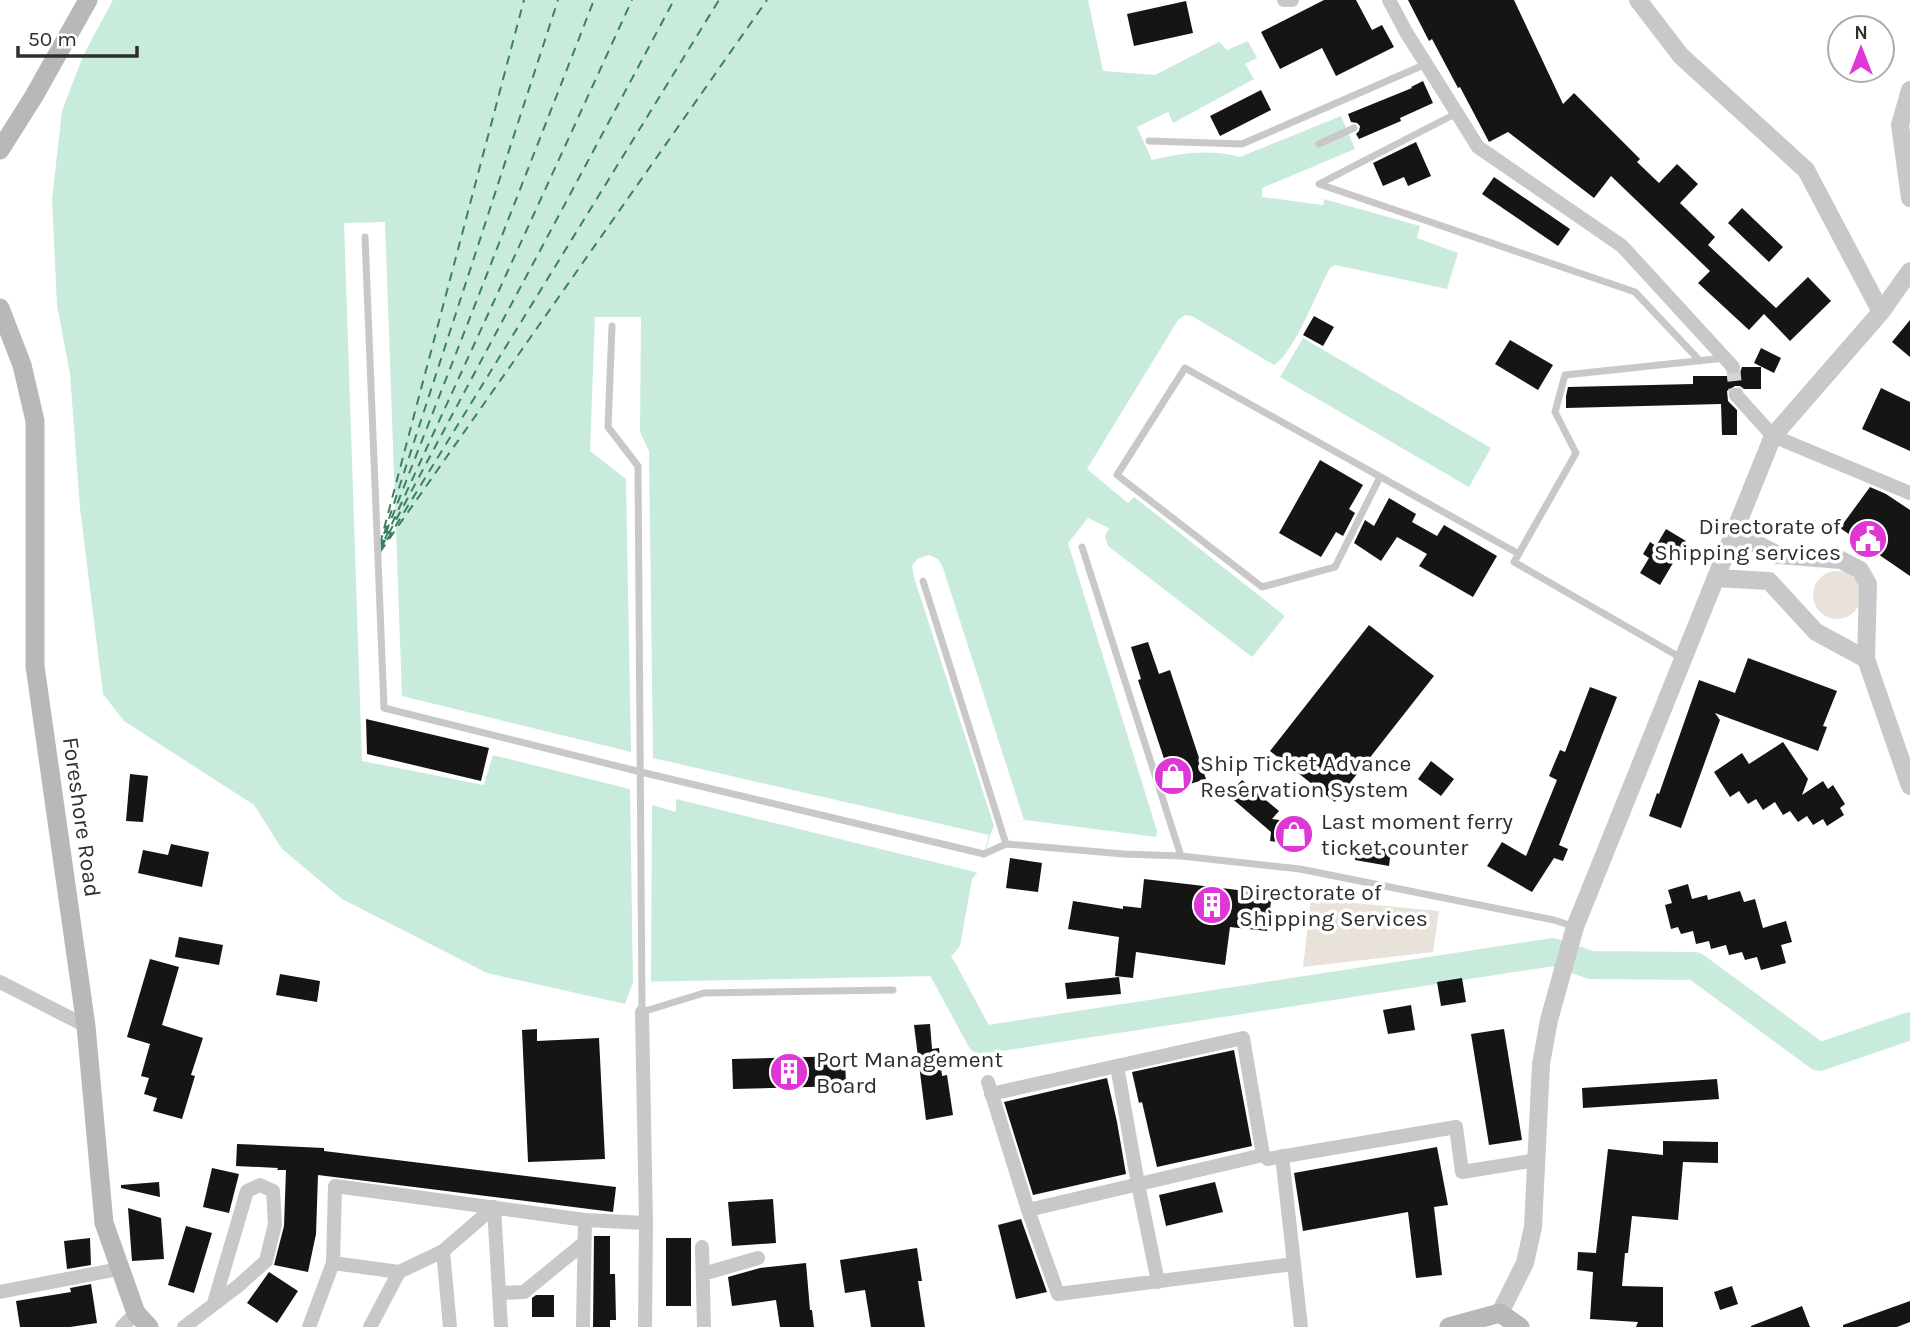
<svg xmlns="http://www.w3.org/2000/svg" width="1910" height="1327" viewBox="0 0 1910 1327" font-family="Karla,sans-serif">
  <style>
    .green { fill: #e8e2da }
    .water { fill: #c9ebdb }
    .pier { fill: #fff }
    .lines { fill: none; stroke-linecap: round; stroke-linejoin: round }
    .river { stroke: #c9ebdb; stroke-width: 28 }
    .ferry { stroke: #3a825f; stroke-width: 2; stroke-dasharray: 9 7; stroke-linecap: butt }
    .building { fill: #151515 }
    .minor-tunnel { stroke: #d5d5d5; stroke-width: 14; stroke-dasharray: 14 7; stroke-linecap: butt }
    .service { stroke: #c8c8c8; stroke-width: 7 }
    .minor { stroke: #c8c8c8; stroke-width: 14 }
    .tertiary { stroke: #c8c8c8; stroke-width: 18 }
    .secondary { stroke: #b8b8b8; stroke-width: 19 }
    .labels { text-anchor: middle; stroke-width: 7; stroke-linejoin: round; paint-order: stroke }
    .poi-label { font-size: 23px; fill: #2e2e2e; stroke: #fff; text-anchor: start }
    .street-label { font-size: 23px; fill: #2e2e2e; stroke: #fff }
  </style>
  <rect width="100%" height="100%" fill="#fff"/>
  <path class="green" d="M1813 595a24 24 0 1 1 48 0a24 24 0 1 1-48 0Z
    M 1311,899 L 1439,911 L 1433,952 L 1303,967 Z"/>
  <path class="water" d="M 113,0 L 1088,0 L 1103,71 L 1155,75 L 1219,42 L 1227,50 L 1248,41 L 1257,58 L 1245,64 L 1254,79 L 1173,123 L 1168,112 L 1137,127 L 1152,160 C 1181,153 1211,149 1240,157 L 1341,116 L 1355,149 L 1262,188 L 1262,197 L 1323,205 L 1324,199 L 1420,226 L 1417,238 L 1458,253 L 1447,289 L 1340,266 L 1335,265 L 1330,268 C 1317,291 1295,352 1274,365 L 1192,316 L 1185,315 L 1178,320 L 1087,469 L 1128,503 L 1134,497 L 1285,616 L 1252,657 L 1108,546 L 1105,536 L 1109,528 L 1088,518 L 1068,543 L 1157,831 L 1156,837 L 1025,820 L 994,826 C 986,842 985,867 972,879 L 960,946 L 935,976 L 633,982 L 625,1004 L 487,973 L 342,899 L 282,849 L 254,805 L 124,721 L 103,694 L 80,508 L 70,374 L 57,305 L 52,200 L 62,111 L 83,56 Z
    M 1303,338 L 1491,448 L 1469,487 L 1280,377 Z"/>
  <path class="pier" d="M 385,222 L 402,696 L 631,752 L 626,479 L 590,451 L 595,317 L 641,317 L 640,432 L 649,451 L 653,758 L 989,835 L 979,873 L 676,799 L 676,812 L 652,805 L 651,982 L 633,982 L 630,789 L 493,755 L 484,785 L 362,761 L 344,223 Z
    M 929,555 L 938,559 L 943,568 L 1024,820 L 994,826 L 914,577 L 912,566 L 917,559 Z"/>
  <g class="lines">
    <path class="river" d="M 942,968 L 981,1040 L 1553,952 L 1591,965 L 1695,966 L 1819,1057 L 1910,1026"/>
    <path class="ferry" d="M 384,534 L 558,0
      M 385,539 L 632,0
      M 387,540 L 719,0
      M 380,544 L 524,0
      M 380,548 L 594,0
      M 381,548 L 674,0
      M 380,552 L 767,0"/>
  </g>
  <path class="building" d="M 1324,0 L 1356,0 L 1372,30 L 1382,25 L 1394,47 L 1336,76 L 1322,48 L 1280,69 L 1261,32 Z
    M 1408,0 L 1514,0 L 1563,104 L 1574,93 L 1640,159 L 1637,162 L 1659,183 L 1677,164 L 1698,184 L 1680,203 L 1715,237 L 1708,245 L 1776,308 L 1808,277 L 1831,301 L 1790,341 L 1764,314 L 1749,330 L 1698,283 L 1710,271 L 1611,176 L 1594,198 L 1508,132 L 1489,142 L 1460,87 L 1458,88 L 1432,39 L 1429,41 Z
    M 1186,1 L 1193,33 L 1134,46 L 1127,14 Z
    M 1423,81 L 1433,103 L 1400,118 L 1401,121 L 1359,139 L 1356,134 L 1359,131 L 1360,126 L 1357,123 L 1351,122 L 1348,114 L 1412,88 L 1411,87 Z
    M 1261,90 L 1271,110 L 1220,136 L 1210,116 Z
    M 1416,142 L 1431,176 L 1408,186 L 1404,177 L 1383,186 L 1373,163 Z
    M 1494,177 L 1570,229 L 1558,246 L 1482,194 Z
    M 1742,208 L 1783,247 L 1769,262 L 1728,223 Z
    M 1314,316 L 1334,327 L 1323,346 L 1303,335 Z
    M 1910,320 L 1910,357 L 1892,342 Z
    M 1510,340 L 1553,365 L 1538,390 L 1495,364 Z
    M 1761,348 L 1781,358 L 1774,373 L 1754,363 Z
    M 1742,367 L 1761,367 L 1761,389 L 1744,389 L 1740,386 L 1735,386 L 1727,391 L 1728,401 L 1737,410 L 1737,435 L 1722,435 L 1721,404 L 1566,408 L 1566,396 L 1568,387 L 1693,384 L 1693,376 L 1734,376 L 1739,375 Z
    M 1881,388 L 1910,402 L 1910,451 L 1862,429 Z
    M 1320,460 L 1363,485 L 1349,509 L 1355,513 L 1343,536 L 1336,532 L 1321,557 L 1279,533 Z
    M 1870,487 L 1886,494 L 1910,510 L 1910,576 L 1840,528 Z
    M 1389,498 L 1416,514 L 1412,522 L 1437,536 L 1444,525 L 1497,556 L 1473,597 L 1419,566 L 1427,554 L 1397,537 L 1381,561 L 1354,543 L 1365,520 L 1374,526 Z
    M 1666,529 L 1686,541 L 1660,585 L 1640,573 L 1649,558 L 1643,554 L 1650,542 L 1656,546 Z
    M 1369,625 L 1434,676 L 1335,802 L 1270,751 Z
    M 1148,642 L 1159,674 L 1170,670 L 1206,779 L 1174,789 L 1138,680 L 1141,679 L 1131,647 Z
    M 1748,658 L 1837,691 L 1823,726 L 1827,727 L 1818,751 L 1715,713 L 1720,720 L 1681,828 L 1649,816 L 1657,793 L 1659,794 L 1699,680 L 1735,693 Z
    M 1590,687 L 1617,697 L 1559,845 L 1568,849 L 1563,861 L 1554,858 L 1532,892 L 1487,866 L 1502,842 L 1526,856 L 1557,780 L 1549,776 L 1560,750 L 1565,752 Z
    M 366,719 L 489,748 L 481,781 L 367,754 Z
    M 1783,742 L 1808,779 L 1802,795 L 1823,781 L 1828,789 L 1833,785 L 1845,804 L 1840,808 L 1844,815 L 1827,826 L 1823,819 L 1813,825 L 1807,816 L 1798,822 L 1790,811 L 1783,815 L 1775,802 L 1763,810 L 1756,799 L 1748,804 L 1739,791 L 1730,797 L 1714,772 L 1742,753 L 1749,764 Z
    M 1431,761 L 1454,779 L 1441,796 L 1418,779 Z
    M 130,774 L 148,776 L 143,822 L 126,821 Z
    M 1242,780 L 1279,811 L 1272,819 L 1302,823 L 1299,845 L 1270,841 L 1271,832 L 1228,795 Z
    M 171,844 L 209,852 L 202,887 L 138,873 L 143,850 L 168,855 Z
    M 1358,844 L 1391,850 L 1389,866 L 1355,860 Z
    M 1010,858 L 1042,863 L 1038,892 L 1006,888 Z
    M 1144,879 L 1272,894 L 1267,931 L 1230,927 L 1225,965 L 1136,952 L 1133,978 L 1115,976 L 1119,937 L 1068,929 L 1073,901 L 1123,909 L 1123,906 L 1141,908 Z
    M 1688,884 L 1692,899 L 1707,895 L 1708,900 L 1740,891 L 1744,902 L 1755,899 L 1763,928 L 1786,921 L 1792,942 L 1781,945 L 1786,963 L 1761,970 L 1757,957 L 1745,960 L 1742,952 L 1729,955 L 1726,945 L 1711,949 L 1709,941 L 1696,944 L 1693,931 L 1681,934 L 1678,927 L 1671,929 L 1665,905 L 1672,903 L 1668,890 Z
    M 179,937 L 223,945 L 219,965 L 175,957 Z
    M 150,959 L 179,967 L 162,1025 L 203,1038 L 191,1075 L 195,1076 L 182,1119 L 153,1111 L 157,1098 L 144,1094 L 149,1078 L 141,1076 L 150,1044 L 127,1037 Z
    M 280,974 L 320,981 L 317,1002 L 276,995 Z
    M 1119,977 L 1121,994 L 1067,999 L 1065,983 Z
    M 1462,978 L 1466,1002 L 1441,1006 L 1437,982 Z
    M 1411,1005 L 1415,1030 L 1388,1034 L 1383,1010 Z
    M 930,1024 L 932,1049 L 939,1048 L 942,1076 L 947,1075 L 953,1115 L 926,1120 L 914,1025 Z
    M 537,1029 L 537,1041 L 599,1038 L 605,1159 L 528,1162 L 522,1030 Z
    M 1504,1029 L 1522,1140 L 1489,1145 L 1471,1034 Z
    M 1234,1050 L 1252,1146 L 1157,1167 L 1142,1102 L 1139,1103 L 1132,1072 Z
    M 845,1056 L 846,1086 L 733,1089 L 732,1059 Z
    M 1107,1078 L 1117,1122 L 1126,1174 L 1033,1195 L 1004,1102 Z
    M 1717,1079 L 1719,1099 L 1583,1108 L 1582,1088 Z
    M 1663,1141 L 1718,1142 L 1718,1163 L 1683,1162 L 1678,1220 L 1632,1216 L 1628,1253 L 1625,1253 L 1622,1286 L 1663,1287 L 1663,1327 L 1636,1327 L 1638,1322 L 1590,1319 L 1593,1272 L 1577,1270 L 1578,1252 L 1596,1253 L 1608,1149 L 1663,1155 Z
    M 237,1144 L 324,1148 L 324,1151 L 616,1187 L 613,1212 L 318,1175 L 316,1234 L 308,1272 L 274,1265 L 284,1226 L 286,1170 L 277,1170 L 278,1168 L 236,1166 Z
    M 1437,1147 L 1448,1205 L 1434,1207 L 1442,1275 L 1416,1278 L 1408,1212 L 1303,1231 L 1294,1173 Z
    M 212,1168 L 239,1174 L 229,1213 L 203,1207 Z
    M 159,1182 L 160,1197 L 121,1188 L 121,1185 Z
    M 1215,1182 L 1223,1212 L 1166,1226 L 1159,1195 Z
    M 773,1199 L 776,1243 L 732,1246 L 728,1202 Z
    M 128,1208 L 161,1218 L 164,1259 L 132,1261 Z
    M 1021,1219 L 1047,1292 L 1016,1299 L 998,1225 Z
    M 186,1226 L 212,1233 L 194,1293 L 168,1285 Z
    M 594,1236 L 610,1236 L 610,1274 L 615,1274 L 616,1320 L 610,1320 L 610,1327 L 593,1327 Z
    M 90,1238 L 91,1265 L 67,1269 L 64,1241 Z
    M 666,1238 L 691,1238 L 691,1306 L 666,1306 Z
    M 917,1248 L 922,1281 L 918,1281 L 925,1327 L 871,1327 L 865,1290 L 845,1293 L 840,1260 Z
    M 806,1263 L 810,1310 L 812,1310 L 814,1327 L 780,1327 L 776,1300 L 732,1306 L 728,1277 L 760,1268 Z
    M 269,1272 L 298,1291 L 277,1323 L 247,1303 Z
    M 91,1284 L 97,1323 L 70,1327 L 20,1327 L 16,1301 L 71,1292 L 70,1288 Z
    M 1732,1286 L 1738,1304 L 1720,1310 L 1714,1292 Z
    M 536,1295 L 554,1295 L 554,1317 L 532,1317 L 532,1298 Z
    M 1910,1301 L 1910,1322 L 1897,1327 L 1843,1327 L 1843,1325 Z
    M 1802,1306 L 1810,1327 L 1751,1327 L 1751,1326 Z"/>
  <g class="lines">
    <path class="minor-tunnel" d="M 1733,367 L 1736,395"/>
    <path class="service" d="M 1457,113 L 1319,184 L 1635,292 L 1700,361
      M 1149,141 L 1242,144 L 1426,64
      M 1319,144 L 1354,128
      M 365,237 L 384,708 L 641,772 L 984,854 L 1006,844 L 1124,854 L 1181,856 L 1300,869 L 1554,920 L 1575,927
      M 612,326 L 608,427 L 638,466 L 642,1012 L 704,993 L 893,990
      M 1380,477 L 1335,567 L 1262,587 L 1117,475 L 1185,368 L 1519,554
      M 1082,547 L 1181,856
      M 923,581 L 1006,844
      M 1683,659 L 1514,562 L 1576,453 L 1555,412 L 1565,375 L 1725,358"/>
    <path class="minor" d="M 1284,0 L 1292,0
      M 1389,0 L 1406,32 L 1478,147 L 1622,246 L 1733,367
      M 1736,395 L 1773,436 L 1910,493
      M 0,982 L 86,1026
      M 642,1012 L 646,1223 L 645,1327
      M 1117,1066 L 1138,1184 L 1158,1282
      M 988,1082 L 1028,1210 L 1058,1294 L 1294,1264
      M 991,1094 L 1243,1038 L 1263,1155
      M 1282,1156 L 1301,1327
      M 494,1207 L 501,1327
      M 1028,1210 L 1263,1155 L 1268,1159 L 1456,1127 L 1462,1172 L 1537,1160
      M 702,1247 L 704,1327
      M 443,1251 L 450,1327
      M 333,1263 L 399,1272
      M 703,1274 L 758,1258
      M 0,1292 L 119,1269
      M 499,1293 L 524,1292 L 584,1243
      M 122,1327 L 136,1313
      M 184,1327 L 238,1286 L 266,1261 L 275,1224 L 273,1191 L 260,1185 L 247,1191 L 214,1303
      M 309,1327 L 333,1263 L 335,1186 L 585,1220 L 646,1223
      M 370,1327 L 399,1272 L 443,1251 L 494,1207
      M 583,1327 L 585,1220"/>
    <path class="tertiary" d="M 1638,0 L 1681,56 L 1806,170 L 1881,312
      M 1910,90 L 1900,125 L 1910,198
      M 1734,532 L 1778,555 L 1841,560 L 1860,570 L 1868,584 L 1866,659 L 1910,786
      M 1716,578 L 1769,581 L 1816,632 L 1866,659
      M 1500,1313 L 1525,1263 L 1533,1227 L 1541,1064 L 1549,1020 L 1575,927 L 1773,436 L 1881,312 L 1910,271"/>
    <path class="secondary" d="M 0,150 L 34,96 L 88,0
      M 0,308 L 22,365 L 35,421 L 35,666 L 86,1026 L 104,1223 L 136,1313 L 149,1327
      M 1449,1327 L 1500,1313 L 1520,1327"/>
  </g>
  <defs>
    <g id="civic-disc" transform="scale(2.0125)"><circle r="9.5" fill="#df37d6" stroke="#fff"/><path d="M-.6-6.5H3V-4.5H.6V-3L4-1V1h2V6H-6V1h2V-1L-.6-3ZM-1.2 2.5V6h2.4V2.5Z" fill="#fff"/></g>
    <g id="shop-disc" transform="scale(2.0125)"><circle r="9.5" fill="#df37d6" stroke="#fff"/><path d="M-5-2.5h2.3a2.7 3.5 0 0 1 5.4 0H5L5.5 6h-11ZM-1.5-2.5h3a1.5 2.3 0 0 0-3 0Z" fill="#fff"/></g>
    <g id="building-disc" transform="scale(2.0125)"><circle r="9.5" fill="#df37d6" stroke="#fff"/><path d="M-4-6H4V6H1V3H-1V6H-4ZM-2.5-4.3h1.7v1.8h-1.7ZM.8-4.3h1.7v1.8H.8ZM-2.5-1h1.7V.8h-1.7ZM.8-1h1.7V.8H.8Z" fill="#fff"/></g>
  </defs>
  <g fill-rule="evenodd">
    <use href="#civic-disc" x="1868" y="539"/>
    <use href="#shop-disc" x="1173" y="776"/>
    <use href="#shop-disc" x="1294" y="834"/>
    <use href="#building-disc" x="1212" y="905"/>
    <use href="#building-disc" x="789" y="1072"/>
  </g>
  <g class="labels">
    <g class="poi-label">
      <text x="1841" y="534" text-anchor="end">Directorate of<tspan x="1841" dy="26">Shipping services</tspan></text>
      <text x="1200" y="771">Ship Ticket Advance<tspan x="1200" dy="26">Reservation System</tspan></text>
      <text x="1321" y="829">Last moment ferry<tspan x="1321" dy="26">ticket counter</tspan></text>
      <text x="1239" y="900">Directorate of<tspan x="1239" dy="26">Shipping Services</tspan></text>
      <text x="816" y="1067">Port Management<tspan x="816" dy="26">Board</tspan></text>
    </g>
    <g class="street-label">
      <text transform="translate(82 817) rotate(82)" y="8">Foreshore Road</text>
    </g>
  </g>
  <g transform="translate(1861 49)"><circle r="33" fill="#ffffff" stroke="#ababab" stroke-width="2"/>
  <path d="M0-5L12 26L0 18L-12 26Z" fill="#df37d6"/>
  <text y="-10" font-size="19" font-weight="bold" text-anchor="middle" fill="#2e2e2e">N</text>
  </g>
  <path d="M18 46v10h119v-10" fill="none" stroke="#2e2e2e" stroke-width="3.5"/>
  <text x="28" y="46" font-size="21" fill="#2e2e2e" stroke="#ffffff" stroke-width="5" paint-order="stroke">50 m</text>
</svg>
